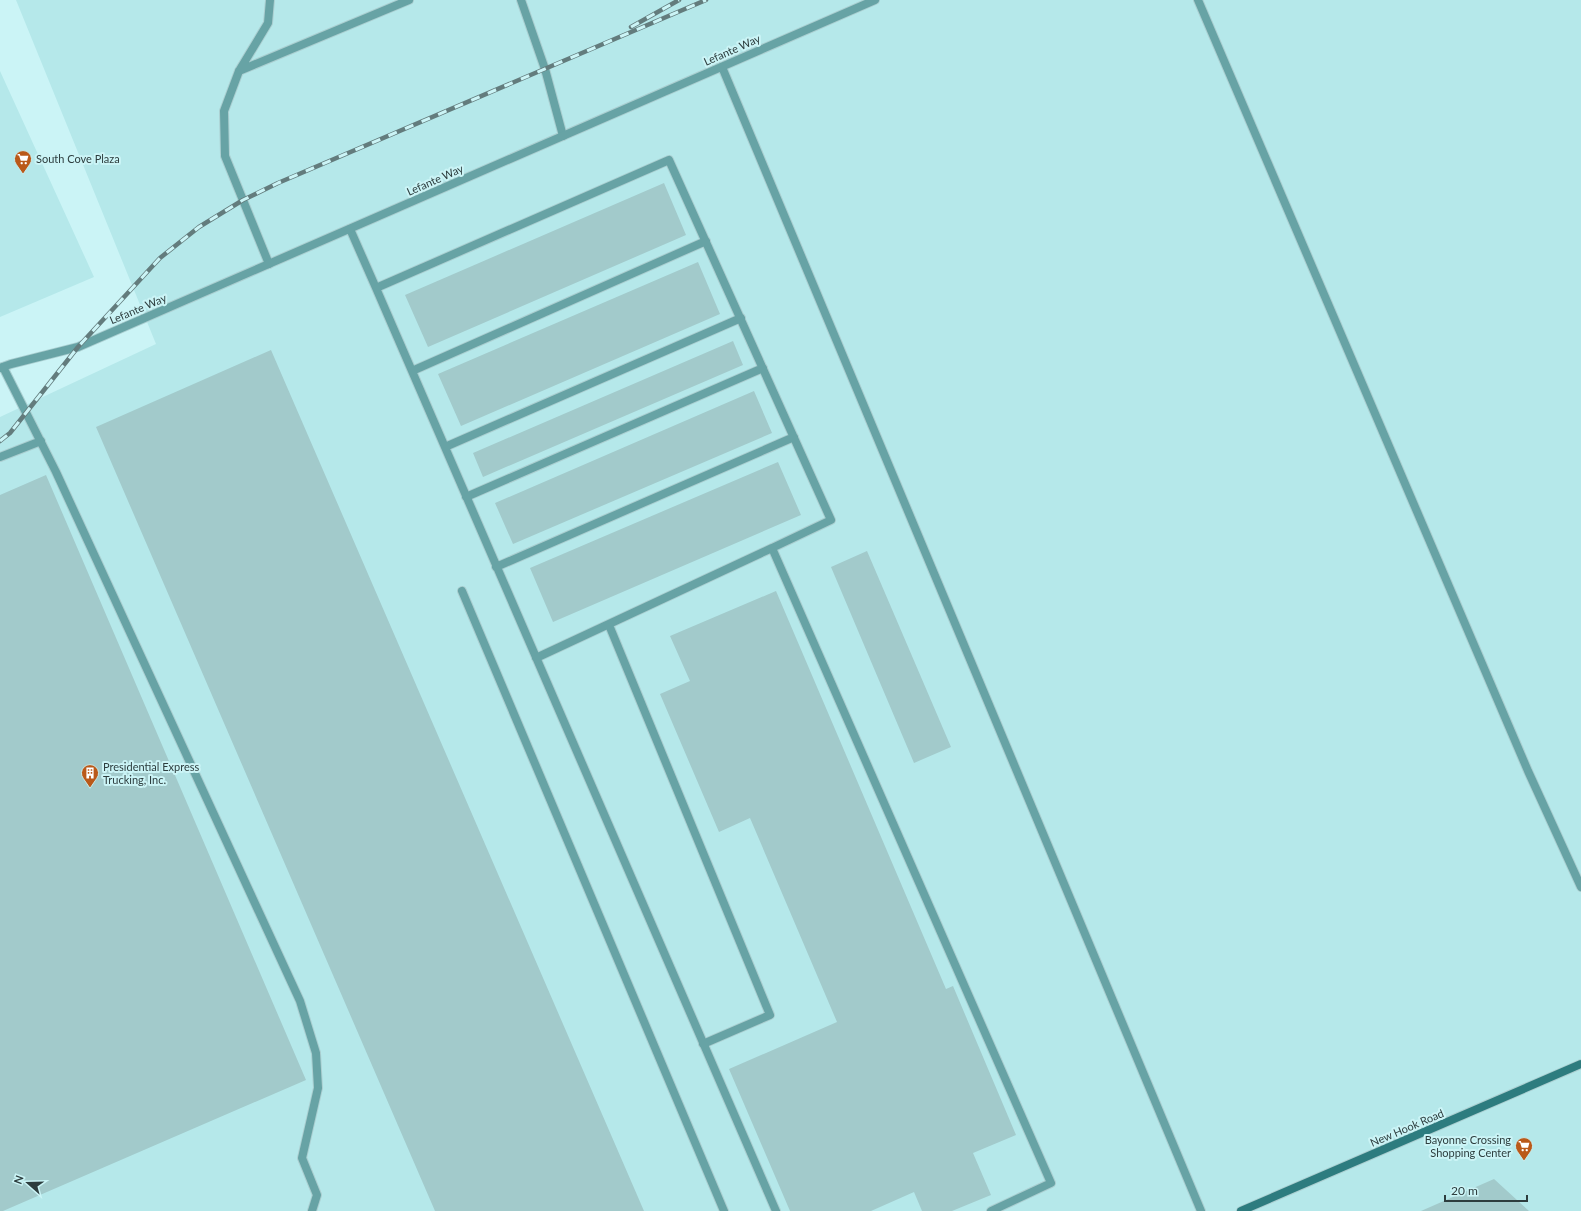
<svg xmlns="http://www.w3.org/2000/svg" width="1581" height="1211" viewBox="0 0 1581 1211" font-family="Lato,sans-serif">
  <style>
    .built { fill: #b5e8ea }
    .building { fill: #a2cacb }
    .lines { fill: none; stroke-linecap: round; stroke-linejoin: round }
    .lane-casing { stroke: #abcfd1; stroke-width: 10 }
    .street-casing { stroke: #abcfd1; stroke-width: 10 }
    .secondary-casing { stroke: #abcfd1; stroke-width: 10 }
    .lane { stroke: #67a3a5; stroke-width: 8 }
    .street { stroke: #67a3a5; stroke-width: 8 }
    .secondary { stroke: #2d7c7f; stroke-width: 8 }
    .rail-casing { stroke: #637c7d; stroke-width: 4.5 }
    .rail { stroke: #cbf4f6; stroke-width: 3; stroke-dasharray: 9; stroke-linecap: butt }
    .labels { text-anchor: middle; stroke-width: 4; stroke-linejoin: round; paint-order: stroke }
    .street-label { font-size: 11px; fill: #2d3d3e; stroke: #cbf4f6 }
    .poi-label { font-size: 11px; fill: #2d3d3e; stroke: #cbf4f6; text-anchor: start }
  </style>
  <rect width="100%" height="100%" fill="#cbf4f6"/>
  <path class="built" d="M 16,0 L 1581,0 L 1581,1211 L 0,1211 L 0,417 L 156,344 Z
    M 0,71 L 94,277 L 0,317 Z"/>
  <path class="building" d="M 664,183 L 686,235 L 428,347 L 405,295 Z
    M 698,262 L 720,314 L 461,426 L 438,374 Z
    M 733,341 L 743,365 L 483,477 L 473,453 Z
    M 271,350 L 644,1211 L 435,1211 L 96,427 Z
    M 754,391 L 772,433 L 513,544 L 495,503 Z
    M 778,462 L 801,515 L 553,622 L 530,568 Z
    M 46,475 L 306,1080 L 3,1211 L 0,1211 L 0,495 Z
    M 867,551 L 951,747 L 914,763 L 831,567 Z
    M 776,591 L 946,989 L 953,986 L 1016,1135 L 973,1153 L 991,1195 L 952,1211 L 922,1211 L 914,1192 L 871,1211 L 790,1211 L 729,1069 L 837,1022 L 750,818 L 719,832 L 660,694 L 690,681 L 670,636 Z
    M 1494,1179 L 1529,1211 L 1421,1211 Z"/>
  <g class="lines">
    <g class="lane-casing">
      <path id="lane" d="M 521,0 L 545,69 L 563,136
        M 1198,0 L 1528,771 L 1581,887
        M 722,67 L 1201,1211
        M 239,71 L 409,0
        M 350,229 L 376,288
        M 269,264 L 225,156 L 224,111 L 239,71 L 268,23 L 270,0
        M 3,367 L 56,472 L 300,1001 L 316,1053 L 318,1088 L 302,1158 L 317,1195 L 312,1211
        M 412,371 L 706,241
        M 445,447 L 741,318
        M 0,457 L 41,441
        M 466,497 L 763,368
        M 496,567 L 794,437
        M 462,591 L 724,1211
        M 609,625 L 770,1015 L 703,1044
        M 536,658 L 772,548
        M 776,1211 L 376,288 L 669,160 L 831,520 L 772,548 L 1051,1183 L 991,1211"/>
    </g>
    <g class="street-casing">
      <path id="street" d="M 0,368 L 11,364 L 78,347 L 875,0"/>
    </g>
    <g class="secondary-casing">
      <path id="secondary" d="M 1241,1211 L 1581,1064"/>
    </g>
    <use href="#lane" class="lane"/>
    <use href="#street" class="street"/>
    <use href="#secondary" class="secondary"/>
    <g class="rail-casing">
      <path id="rail" d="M 631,27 L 679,0
        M 0,441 L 10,433 L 78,347 L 160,258 L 199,227 L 243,200 L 278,183 L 706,0"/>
    </g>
    <use href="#rail" class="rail"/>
  </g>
  <defs>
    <g id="supermarket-pin" transform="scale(0.9)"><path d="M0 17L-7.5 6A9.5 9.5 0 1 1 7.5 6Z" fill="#ba5919" stroke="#cbf4f6"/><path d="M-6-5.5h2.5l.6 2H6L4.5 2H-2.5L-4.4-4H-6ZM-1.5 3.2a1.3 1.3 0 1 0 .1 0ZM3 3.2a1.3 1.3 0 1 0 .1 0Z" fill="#fff"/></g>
    <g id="building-pin" transform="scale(0.9)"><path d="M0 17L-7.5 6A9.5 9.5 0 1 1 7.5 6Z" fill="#ba5919" stroke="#cbf4f6"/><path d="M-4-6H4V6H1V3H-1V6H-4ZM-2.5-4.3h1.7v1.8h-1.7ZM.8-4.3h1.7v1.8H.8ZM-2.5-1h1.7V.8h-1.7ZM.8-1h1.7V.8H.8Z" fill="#fff"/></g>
  </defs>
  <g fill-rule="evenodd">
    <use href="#supermarket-pin" x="23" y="159"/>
    <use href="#building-pin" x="90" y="773"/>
    <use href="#supermarket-pin" x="1524" y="1146"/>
  </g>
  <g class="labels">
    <g class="street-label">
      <text transform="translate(732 50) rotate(-24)" y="4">Lefante Way</text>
      <text transform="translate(435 180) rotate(-24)" y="4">Lefante Way</text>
      <text transform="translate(138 309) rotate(-23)" y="4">Lefante Way</text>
      <text transform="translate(1407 1128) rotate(-23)" y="4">New Hook Road</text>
    </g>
    <g class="poi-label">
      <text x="36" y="163">South Cove Plaza</text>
      <text x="103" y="771">Presidential Express<tspan x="103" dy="13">Trucking, Inc.</tspan></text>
      <text x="1511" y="1144" text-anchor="end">Bayonne Crossing<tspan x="1511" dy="13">Shopping Center</tspan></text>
    </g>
  </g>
  <g transform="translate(28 1183) rotate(290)" stroke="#cbf4f6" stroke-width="3" paint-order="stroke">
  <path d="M0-3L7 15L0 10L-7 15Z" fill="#2d3d3e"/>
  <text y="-6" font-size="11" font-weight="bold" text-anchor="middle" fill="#2d3d3e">N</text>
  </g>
  <path d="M1445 1195v6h82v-6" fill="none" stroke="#2d3d3e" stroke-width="2"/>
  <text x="1451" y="1195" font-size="12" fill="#2d3d3e" stroke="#cbf4f6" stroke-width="3" paint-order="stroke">20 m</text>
</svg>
